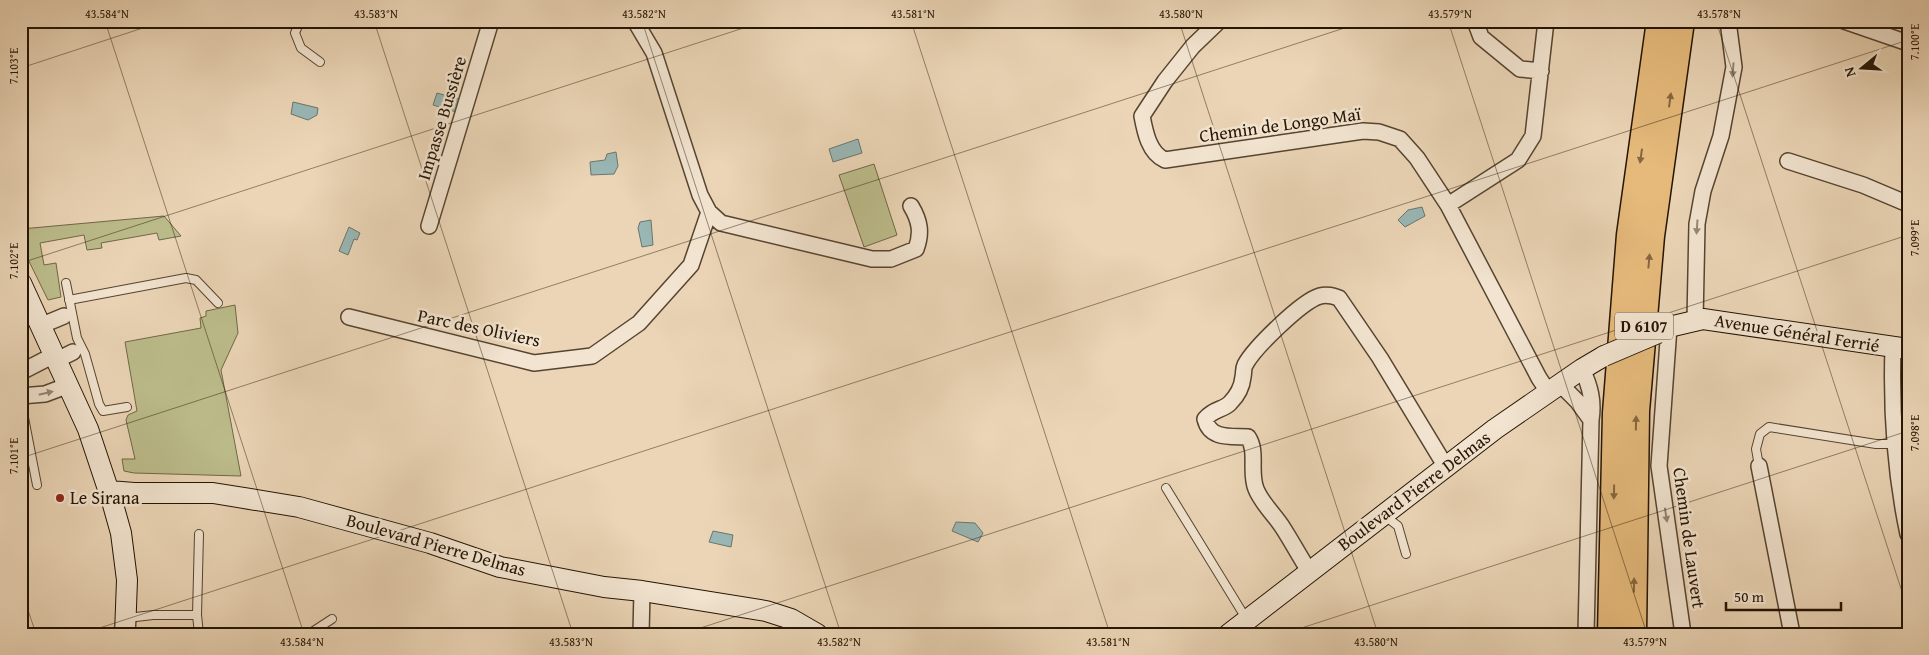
<svg xmlns="http://www.w3.org/2000/svg" width="1929" height="655" viewBox="0 0 1929 655" font-family="'Gentium Book Plus',serif">
  <style>
    .green { fill: #bcbc8b; stroke: #706847 }
    .water { fill: #99b7b5; stroke: #6a766e }
    .lines { fill: none; stroke-linecap: round; stroke-linejoin: round }
    .lane-casing { stroke: #564430; stroke-width: 10 }
    .street-casing { stroke: #564430; stroke-width: 18 }
    .secondary-casing { stroke: #241403; stroke-width: 22 }
    .highway-casing { stroke: #241403; stroke-width: 29 }
    .lane { stroke: #f2e4d0; stroke-width: 8 }
    .street { stroke: #f2e4d0; stroke-width: 15 }
    .secondary { stroke: #f2e4d0; stroke-width: 20 }
    .highway { stroke: #e6ba7b; stroke-width: 26 }
    .secondary-bridge-casing { stroke: #241403; stroke-width: 22; stroke-linecap: butt }
    .secondary-bridge { stroke: #f2e4d0; stroke-width: 20 }
    .oneway { fill: #958674 }
    .oneway2 { fill: #85673f }
    .ticks { fill: none; stroke: #241403; stroke-width: 1; stroke-opacity: 0.45 }
    .poi-dot { fill: #8f2418; stroke: #f2e4d0; stroke-width: 2 }
    .labels { text-anchor: middle; stroke-width: 5; stroke-linejoin: round; paint-order: stroke }
    .shield { fill: #f2e4d0; stroke: #625240; stroke-width: 1 }
    .shield-label { font-size: 16px; font-weight: bold; fill: #241403 }
    .street-label { font-size: 18px; fill: #241403; stroke: #f2e4d0 }
    .poi-label { font-size: 18px; fill: #241403; stroke: #f2e4d0; text-anchor: start }
    .neatline { fill: none; stroke: #241403; stroke-width: 2 }
    .ticks-label { font-size: 12px; text-anchor: middle; fill: #241403 }
  </style>
  <rect width="100%" height="100%" fill="#ebd5b6"/>
  <filter id="stains"><feTurbulence type="fractalNoise" baseFrequency=".004" numOctaves="4"/><feColorMatrix values="0 0 0 0 .2 0 0 0 0 .09 0 0 0 0 .02 0 0 0 .5 -.17"/></filter>
  <radialGradient id="worn" r=".72"><stop offset=".6" stop-color="#630" stop-opacity="0"/><stop offset="1" stop-color="#630" stop-opacity=".3"/></radialGradient>
  <path class="green" d="M 874,164 L 897,235 L 864,247 L 839,175 Z
    M 164,216 L 181,236 L 159,240 L 157,233 L 101,243 L 102,248 L 87,250 L 84,235 L 40,243 L 44,265 L 56,263 L 61,297 L 48,300 L 21,245 L 21,229 Z
    M 235,305 L 238,333 L 221,370 L 241,476 L 134,473 L 124,471 L 122,459 L 135,459 L 126,420 L 128,415 L 137,411 L 125,342 L 201,328 L 200,318 L 206,316 L 206,311 Z"/>
  <path class="water" d="M 437,93 L 459,99 L 456,112 L 433,105 Z
    M 293,102 L 318,108 L 317,115 L 308,120 L 291,114 Z
    M 858,139 L 862,153 L 833,162 L 829,149 Z
    M 616,152 L 618,166 L 614,174 L 591,175 L 590,162 L 605,160 L 607,154 Z
    M 1422,207 L 1425,216 L 1405,227 L 1398,220 L 1408,210 Z
    M 651,220 L 653,245 L 642,247 L 638,228 L 640,222 Z
    M 349,227 L 360,233 L 357,240 L 354,239 L 348,255 L 339,251 Z
    M 956,522 L 975,523 L 983,533 L 978,542 L 952,531 Z
    M 713,531 L 733,535 L 731,547 L 709,542 Z"/>
  <g class="lines">
    <g class="lane-casing">
      <path id="lane" d="M 300,21 L 295,33 L 301,48 L 320,62
        M 66,283 L 77,338 L 85,354 L 99,404 L 103,411 L 127,407
        M 69,300 L 186,278 L 196,280 L 218,303
        M 21,402 L 37,485
        M 1759,466 L 1756,449 L 1760,434 L 1769,427 L 1876,444 L 1895,444
        M 1166,488 L 1247,620
        M 1385,516 L 1398,526 L 1406,554
        M 199,534 L 197,615 L 199,634
        M 127,618 L 153,615 L 197,615
        M 309,634 L 332,619"/>
    </g>
    <g class="street-casing">
      <path id="street" d="M 635,21 L 654,53 L 700,195 L 709,212 L 721,223 L 872,259 L 891,259 L 916,249 C 922,233 920,221 911,206
        M 1219,21 L 1193,46 L 1165,81 L 1142,116 C 1145,132 1149,153 1165,160 L 1363,131 L 1379,132 L 1400,139 L 1417,158 L 1448,205 L 1539,378 L 1549,393
        M 1475,21 L 1481,37 L 1520,69 L 1541,71
        M 1844,21 L 1908,43
        M 1788,161 L 1863,185 L 1908,204
        M 1448,205 L 1518,160 L 1533,136 L 1546,21
        M 429,226 L 491,21
        M 349,317 L 534,363 L 592,356 L 639,323 L 691,265 L 709,212
        M 1695,321 L 1697,224 L 1703,191 L 1721,136 L 1734,67 L 1728,21
        M 40,326 L 64,316
        M 1669,327 L 1659,466 L 1683,634
        M 1893,347 C 1891,409 1895,473 1908,534
        M 57,360 L 73,352
        M 1582,369 C 1590,386 1594,401 1591,420 L 1586,634
        M 21,372 L 54,355
        M 1560,384 L 1578,402 L 1591,420
        M 21,396 L 45,394 L 69,385
        M 1759,466 L 1792,634
        M 1309,571 C 1300,557 1292,542 1283,528 C 1275,515 1262,504 1256,489 C 1249,472 1258,452 1248,437 C 1231,436 1210,440 1205,419 C 1214,408 1224,410 1230,403 C 1237,396 1242,387 1243,377 C 1244,373 1243,369 1245,365 C 1254,348 1302,301 1320,296 C 1327,294 1333,296 1339,298 L 1380,358 L 1446,467
        M 641,634 L 642,591"/>
    </g>
    <g class="secondary-casing">
      <path id="secondary" d="M 21,283 L 88,429 L 112,501 L 121,533 L 127,580 L 125,634
        M 1658,333 L 1669,327 L 1703,319 L 1908,349
        M 109,491 L 134,493 L 213,493 L 299,507 L 430,543 L 500,567 L 604,587 L 642,591 L 766,611 L 791,619 L 817,634
        M 1229,634 L 1495,429 L 1582,369 L 1604,356"/>
    </g>
    <g class="highway-casing">
      <path id="highway" d="M 1611,634 L 1616,413 L 1630,235 L 1660,21
        M 1633,634 L 1636,411 L 1651,236 L 1681,21"/>
    </g>
    <use href="#lane" class="lane"/>
    <use href="#street" class="street"/>
    <use href="#secondary" class="secondary"/>
    <use href="#highway" class="highway"/>
    <g class="secondary-bridge-casing">
      <path id="secondary-bridge" d="M 1604,356 L 1658,333"/>
    </g>
    <use href="#secondary-bridge" class="secondary-bridge"/>
  </g>
  <defs><path id="oneway-solid" d="M-6-.8H1V-3.2L6.5 0L1 3.2V.8H-6Z" transform="scale(1.25)"/></defs>
  <g class="oneway">
    <use href="#oneway-solid" transform="translate(1733 70) rotate(94)"/>
    <use href="#oneway-solid" transform="translate(1697 227) rotate(94)"/>
    <use href="#oneway-solid" transform="translate(46 393) rotate(-13)"/>
    <use href="#oneway-solid" transform="translate(1666 515) rotate(81)"/>
  </g>
  <g class="oneway2">
    <use href="#oneway-solid" transform="translate(1670 100) rotate(-82)"/>
    <use href="#oneway-solid" transform="translate(1641 156) rotate(98)"/>
    <use href="#oneway-solid" transform="translate(1649 261) rotate(-85)"/>
    <use href="#oneway-solid" transform="translate(1636 423) rotate(-89)"/>
    <use href="#oneway-solid" transform="translate(1614 492) rotate(91)"/>
    <use href="#oneway-solid" transform="translate(1634 585) rotate(-89)"/>
  </g>
  <path class="ticks" d="M 105,21 L 304,634M 374,21 L 573,634M 642,21 L 841,634M 911,21 L 1110,634M 1179,21 L 1378,634M 1448,21 L 1647,634M 1716,21 L 1908,610M 21,68 L 164,21M 21,263 L 765,21M 21,458 L 1366,21M 21,589 L 36,634M 81,634 L 1908,40M 682,634 L 1908,235M 1283,634 L 1908,431M 1884,634 L 1908,626"/>
  <circle class="poi-dot" cx="60" cy="498" r="5"/>
  <g class="labels">
    <rect class="shield" x="1615" y="312.5" width="58" height="27" rx="4"/>
    <g class="shield-label">
      <text x="1644" y="332">D 6107</text>
    </g>
    <g class="street-label">
      <text transform="translate(442 118) rotate(-73)" y="6">Impasse Bussière</text>
      <text transform="translate(1280 125) rotate(-8)" y="6">Chemin de Longo Maï</text>
      <text transform="translate(479 328) rotate(12)" y="6">Parc des Oliviers</text>
      <text transform="translate(1797 333) rotate(9)" y="6">Avenue Général Ferrié</text>
      <text transform="translate(1414 491) rotate(-37)" y="6">Boulevard Pierre Delmas</text>
      <text transform="translate(1689 538) rotate(82)" y="6">Chemin de Lauvert</text>
      <text transform="translate(436 545) rotate(16)" y="6">Boulevard Pierre Delmas</text>
    </g>
    <g class="poi-label">
      <text x="70" y="504">Le Sirana</text>
    </g>
  </g>
  <rect width="1929" height="655" fill="none" stroke="#ebd5b6" stroke-width="55"/>
  <g transform="translate(1862 68) rotate(252)" stroke="#f2e4d0" stroke-width="4" paint-order="stroke">
  <path d="M0-4L9 19L0 12L-9 19Z" fill="#241403"/>
  <text y="-8" font-size="14" font-weight="bold" text-anchor="middle" fill="#241403">N</text>
  </g>
  <path d="M1726 602v8h115v-8" fill="none" stroke="#241403" stroke-width="2.5"/>
  <text x="1734" y="602" font-size="15" fill="#241403" stroke="#f2e4d0" stroke-width="4" paint-order="stroke">50 m</text>
  <rect x="28" y="28" width="1874" height="600" class="neatline"/>
  <g class="ticks-label">
    <text x="107" y="18">43.584°N</text>
    <text x="376" y="18">43.583°N</text>
    <text x="644" y="18">43.582°N</text>
    <text x="913" y="18">43.581°N</text>
    <text x="1181" y="18">43.580°N</text>
    <text x="1450" y="18">43.579°N</text>
    <text x="1719" y="18">43.578°N</text>
    <text transform="translate(1915 42) rotate(-90)" y="4">7.100°E</text>
    <text transform="translate(14 66) rotate(-90)" y="4">7.103°E</text>
    <text transform="translate(1915 238) rotate(-90)" y="4">7.099°E</text>
    <text transform="translate(14 261) rotate(-90)" y="4">7.102°E</text>
    <text transform="translate(1915 433) rotate(-90)" y="4">7.098°E</text>
    <text transform="translate(14 456) rotate(-90)" y="4">7.101°E</text>
    <text x="302" y="646">43.584°N</text>
    <text x="571" y="646">43.583°N</text>
    <text x="839" y="646">43.582°N</text>
    <text x="1108" y="646">43.581°N</text>
    <text x="1376" y="646">43.580°N</text>
    <text x="1645" y="646">43.579°N</text>
  </g>
  <rect width="100%" height="100%" filter="url(#stains)"/>
  <rect width="100%" height="100%" fill="url(#worn)"/>
</svg>
